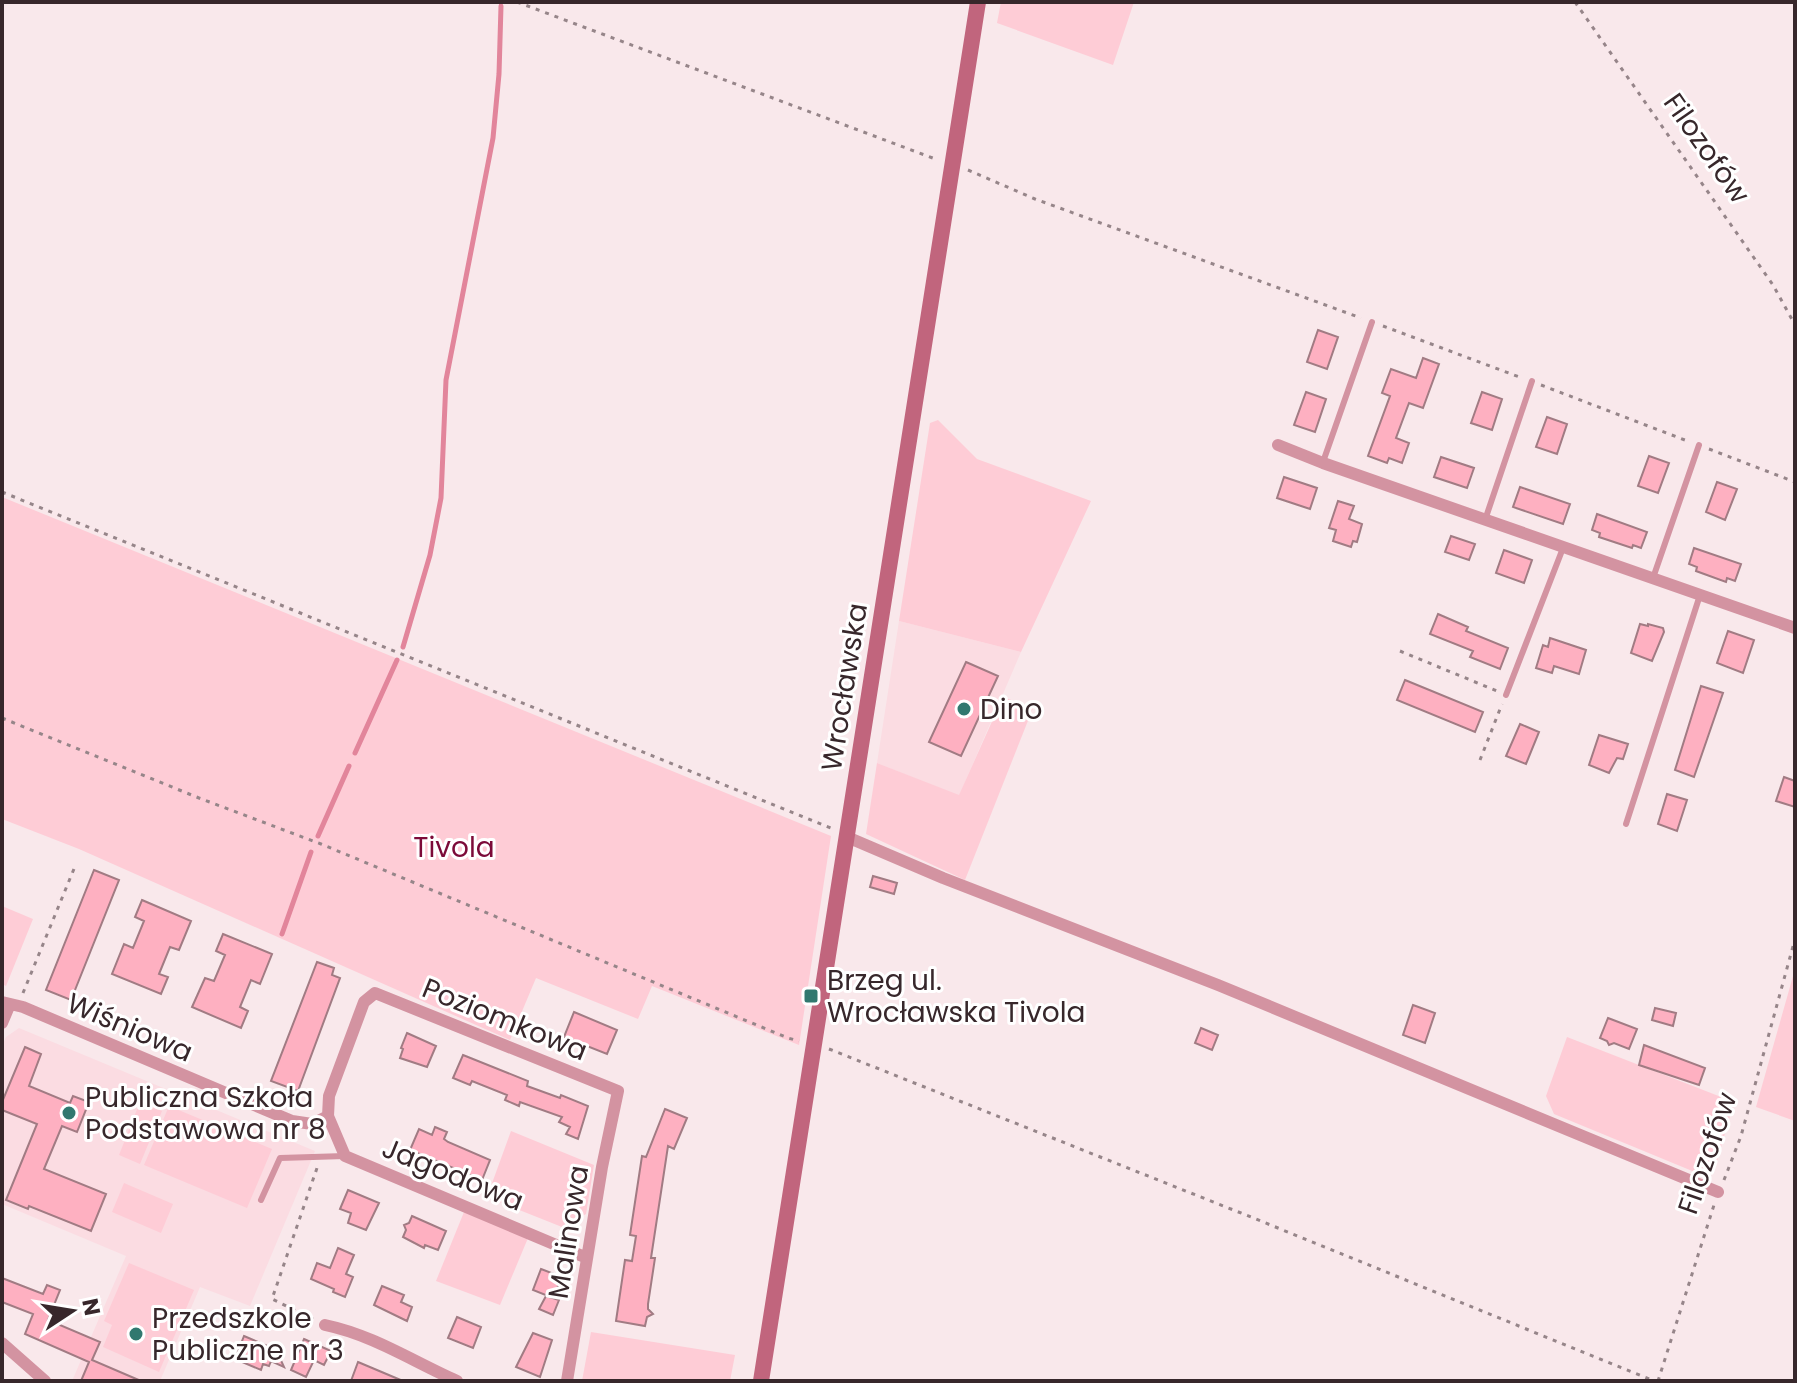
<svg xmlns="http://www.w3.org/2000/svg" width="1797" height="1383" viewBox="0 0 1797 1383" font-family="Poppins,sans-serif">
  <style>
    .built { fill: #fbdce2 }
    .green { fill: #feccd6 }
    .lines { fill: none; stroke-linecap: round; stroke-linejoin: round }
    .stream { stroke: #e2859b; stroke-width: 5 }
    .building { fill: #feb0c1; stroke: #a17b83; stroke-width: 2 }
    .path { stroke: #968589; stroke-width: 3; stroke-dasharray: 4 6; stroke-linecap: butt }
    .lane { stroke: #d393a1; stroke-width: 6 }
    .street { stroke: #d393a1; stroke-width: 12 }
    .secondary { stroke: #c1657d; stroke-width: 16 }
    .poi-dot { fill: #31786f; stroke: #fff; stroke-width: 3 }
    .labels { text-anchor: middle; stroke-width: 6; stroke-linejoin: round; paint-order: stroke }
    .street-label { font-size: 28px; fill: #37272b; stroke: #fff }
    .poi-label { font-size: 28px; fill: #37272b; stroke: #fff; text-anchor: start }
    .park-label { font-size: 28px; fill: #7c0a39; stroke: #fff }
  </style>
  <rect width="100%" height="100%" fill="#f9e8eb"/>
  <path class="built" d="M 899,621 L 1021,652 L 959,796 L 877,763 Z
    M 19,1028 L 315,1151 L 250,1306 L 200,1287 L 160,1381 L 72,1381 L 126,1256 L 2,1204 L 2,1046 L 6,1037 Z"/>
  <path class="green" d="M 1001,2 L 1134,2 L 1113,65 L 997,23 Z
    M 938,420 L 977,459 L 1091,501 L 1021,652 L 899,621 L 930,423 Z
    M 2,497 L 831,836 L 799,1045 L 652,986 L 638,1019 L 536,978 L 510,1040 L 79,849 L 2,819 Z
    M 1003,697 L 1033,708 L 965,880 L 866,834 L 877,763 L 959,795 Z
    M 2,906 L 33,919 L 6,986 L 2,984 Z
    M 1795,969 L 1795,1121 L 1756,1107 Z
    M 1567,1037 L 1734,1102 L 1715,1168 L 1702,1175 L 1554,1114 L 1546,1096 Z
    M 140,1102 L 162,1111 L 140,1164 L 119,1155 Z
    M 169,1106 L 272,1149 L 247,1208 L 144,1165 Z
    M 511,1131 L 594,1165 L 586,1214 L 562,1227 L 487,1197 Z
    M 124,1183 L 173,1204 L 161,1233 L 112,1212 Z
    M 464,1212 L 528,1238 L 500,1305 L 436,1281 Z
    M 129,1263 L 194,1290 L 159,1372 L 103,1347 L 112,1325 L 104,1321 Z
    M 591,1332 L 735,1355 L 730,1381 L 582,1381 Z"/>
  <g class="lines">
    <path class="stream" d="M 403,647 L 430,555 L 441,498 L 446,380 L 493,138 L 499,74 L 501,6
      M 355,753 L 397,660
      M 318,836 L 349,766
      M 282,934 L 311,852"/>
  </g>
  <path class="building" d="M 1318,330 L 1338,337 L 1327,369 L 1307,362 Z
    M 1423,358 L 1439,364 L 1423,408 L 1409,403 L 1396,438 L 1409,443 L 1402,463 L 1389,458 L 1387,463 L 1368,456 L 1390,396 L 1382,393 L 1391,369 L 1416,378 Z
    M 1306,392 L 1326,399 L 1315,432 L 1294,425 Z
    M 1482,392 L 1502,399 L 1492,430 L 1471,423 Z
    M 1547,417 L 1567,424 L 1557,454 L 1536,447 Z
    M 1649,456 L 1669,463 L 1658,493 L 1638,486 Z
    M 1441,457 L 1474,468 L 1467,488 L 1434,477 Z
    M 1284,477 L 1317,488 L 1310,509 L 1277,498 Z
    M 1717,482 L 1737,489 L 1725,520 L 1706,512 Z
    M 1520,487 L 1570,504 L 1563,524 L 1513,507 Z
    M 1338,501 L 1354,506 L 1349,519 L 1362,524 L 1357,542 L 1353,541 L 1351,547 L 1333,541 L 1336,530 L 1329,528 Z
    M 1597,514 L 1647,532 L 1641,548 L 1633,545 L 1632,548 L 1599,537 L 1600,533 L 1592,530 Z
    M 1451,536 L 1475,544 L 1469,560 L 1445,552 Z
    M 1694,548 L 1741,564 L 1735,581 L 1727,578 L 1726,582 L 1696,571 L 1697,567 L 1689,564 Z
    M 1504,550 L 1532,560 L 1524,583 L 1496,573 Z
    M 1438,614 L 1468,627 L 1466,631 L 1508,648 L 1500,669 L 1470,657 L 1473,651 L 1430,634 Z
    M 1640,624 L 1648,626 L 1648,624 L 1663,628 L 1664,632 L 1652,661 L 1631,653 Z
    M 1728,631 L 1754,640 L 1743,673 L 1717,663 Z
    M 1550,638 L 1586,650 L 1579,674 L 1554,666 L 1552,673 L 1536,668 L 1543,645 L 1548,647 Z
    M 966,662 L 998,676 L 961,756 L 929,742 Z
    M 1405,680 L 1483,712 L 1475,732 L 1397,700 Z
    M 1701,686 L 1723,693 L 1694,777 L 1675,770 Z
    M 1520,724 L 1539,732 L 1526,764 L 1506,756 Z
    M 1599,735 L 1628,744 L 1623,759 L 1617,758 L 1609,773 L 1589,765 Z
    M 1784,777 L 1795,781 L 1795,807 L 1776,801 Z
    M 1667,794 L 1687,800 L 1677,831 L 1658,824 Z
    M 94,870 L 119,880 L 71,1000 L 46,990 Z
    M 873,876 L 897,883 L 894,894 L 870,887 Z
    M 142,900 L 191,921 L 179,950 L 170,947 L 159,974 L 168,977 L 161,994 L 112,974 L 124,944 L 133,948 L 144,921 L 135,917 Z
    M 223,934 L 272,954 L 260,984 L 251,980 L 240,1007 L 248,1011 L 241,1028 L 192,1007 L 205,978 L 214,981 L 225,955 L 216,951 Z
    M 317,962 L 334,968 L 332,975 L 340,978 L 298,1091 L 271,1081 Z
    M 1413,1005 L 1435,1013 L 1425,1043 L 1403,1035 Z
    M 1655,1008 L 1676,1013 L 1673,1026 L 1652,1020 Z
    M 574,1012 L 617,1030 L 607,1054 L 564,1037 Z
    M 1608,1018 L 1637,1029 L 1629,1049 L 1614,1043 L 1609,1045 L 1607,1041 L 1600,1038 Z
    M 1201,1028 L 1218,1035 L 1212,1050 L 1195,1043 Z
    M 407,1033 L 436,1046 L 427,1067 L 400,1058 L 403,1049 L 401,1048 Z
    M 1644,1045 L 1705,1068 L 1699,1085 L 1639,1065 Z
    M 25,1047 L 41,1054 L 29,1086 L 70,1103 L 73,1096 L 89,1102 L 77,1132 L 62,1126 L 44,1169 L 106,1194 L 91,1231 L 29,1206 L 28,1209 L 6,1200 L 37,1124 L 2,1110 L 2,1102 Z
    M 463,1055 L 528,1081 L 527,1086 L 560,1098 L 561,1095 L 588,1106 L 578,1139 L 566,1134 L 570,1127 L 559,1122 L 562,1117 L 520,1102 L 519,1106 L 505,1100 L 507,1095 L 472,1081 L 470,1085 L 453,1078 Z
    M 665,1109 L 687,1118 L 674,1149 L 668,1146 L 651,1258 L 655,1258 L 648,1304 L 648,1309 L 653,1314 L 647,1317 L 645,1326 L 616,1321 L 625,1260 L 632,1261 L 636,1236 L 630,1235 L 642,1156 L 646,1157 Z
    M 435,1127 L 447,1132 L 444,1139 L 448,1142 L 490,1160 L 482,1180 L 410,1150 L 419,1129 L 432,1135 Z
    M 348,1190 L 379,1203 L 366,1230 L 348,1223 L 351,1213 L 340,1209 Z
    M 412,1216 L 446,1231 L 438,1250 L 425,1245 L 424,1248 L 403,1237 L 406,1230 L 404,1225 L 409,1223 Z
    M 338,1248 L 354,1255 L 346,1274 L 353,1277 L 345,1297 L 333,1292 L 334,1289 L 311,1279 L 317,1263 L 330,1268 Z
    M 541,1269 L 562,1277 L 553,1298 L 533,1290 Z
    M 2,1278 L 43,1294 L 47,1285 L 60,1290 L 48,1320 L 100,1342 L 92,1360 L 141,1381 L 81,1381 L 89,1362 L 25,1334 L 33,1314 L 2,1302 Z
    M 382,1286 L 404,1295 L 401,1302 L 412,1307 L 407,1321 L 374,1305 Z
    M 546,1296 L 559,1300 L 553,1315 L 539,1309 Z
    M 457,1317 L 481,1327 L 473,1348 L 448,1338 Z
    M 533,1333 L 552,1340 L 540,1377 L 516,1367 Z
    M 244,1336 L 270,1347 L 274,1345 L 284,1367 L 271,1361 L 269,1366 L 263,1364 L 261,1370 L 235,1359 Z
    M 304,1339 L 331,1351 L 324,1365 L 314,1360 L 306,1377 L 291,1370 Z
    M 358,1362 L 403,1381 L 351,1381 Z"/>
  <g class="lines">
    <path class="path" d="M 517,2 L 938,160
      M 1575,2 L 1773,285 L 1795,325
      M 968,170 L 1035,199 L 1361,318
      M 1383,326 L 1522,378
      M 1541,385 L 1690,442
      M 1709,449 L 1795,482
      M 2,492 L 833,829
      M 1400,651 L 1497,691
      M 2,718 L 199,798 L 321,844 L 788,1038 L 799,1041
      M 1480,760 L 1502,704
      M 23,993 L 76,864
      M 829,1049 L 1246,1215 L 1654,1381
      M 1724,1180 L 1741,1136 L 1795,939
      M 313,1319 L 272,1299 L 317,1168
      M 1658,1381 L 1714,1205"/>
    <path class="lane" d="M 1323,462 L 1372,322
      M 1485,520 L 1532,381
      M 1653,578 L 1699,445
      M 1506,695 L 1563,548
      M 1626,824 L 1700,595
      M 261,1200 L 280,1158 L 345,1156"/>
    <path class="street" d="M 1278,445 L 1323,463 L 1795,628
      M 847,837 L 943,878 L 1218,985 L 1718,1192
      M 2,1002 L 23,1007 L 292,1121 L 312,1124 L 328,1116
      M 2,1023 L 10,1004
      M 325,1325 C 373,1335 412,1361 457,1381
      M 2,1343 L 45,1381
      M 567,1381 L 602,1167 L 618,1091 L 375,993 L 364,1002 L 329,1096 L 328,1116 L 345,1156 L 587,1258"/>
    <path class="secondary" d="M 761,1381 L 978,2"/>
  </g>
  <g class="poi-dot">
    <circle cx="964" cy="709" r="8"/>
    <rect x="803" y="988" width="16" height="16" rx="4"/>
    <circle cx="69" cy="1113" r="8"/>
    <circle cx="136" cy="1334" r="8"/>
  </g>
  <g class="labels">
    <g class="street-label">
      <text transform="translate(1707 148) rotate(55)" y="10">Filozofów</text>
      <text transform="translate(844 687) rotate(-81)" y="10">Wrocławska</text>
      <text transform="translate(505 1019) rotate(22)" y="10">Poziomkowa</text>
      <text transform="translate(130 1027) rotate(23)" y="10">Wiśniowa</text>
      <text transform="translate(1707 1153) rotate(-71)" y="10">Filozofów</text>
      <text transform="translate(453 1174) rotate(22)" y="10">Jagodowa</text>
      <text transform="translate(568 1232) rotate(-81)" y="10">Malinowa</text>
    </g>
    <g class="poi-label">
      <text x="980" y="719">Dino</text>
      <text x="827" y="990">Brzeg ul.<tspan x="827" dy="32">Wrocławska Tivola</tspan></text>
      <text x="85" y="1107">Publiczna Szkoła<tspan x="85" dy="32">Podstawowa nr 8</tspan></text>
      <text x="152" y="1328">Przedszkole<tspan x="152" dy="32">Publiczne nr 3</tspan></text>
    </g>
    <g class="park-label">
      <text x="454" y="857">Tivola</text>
    </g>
  </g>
  <rect width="1797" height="1383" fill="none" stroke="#37272b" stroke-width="8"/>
  <g transform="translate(72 1311) rotate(78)" stroke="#ffffff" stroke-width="6" paint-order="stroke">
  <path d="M0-6L14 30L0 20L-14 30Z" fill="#37272b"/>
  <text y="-12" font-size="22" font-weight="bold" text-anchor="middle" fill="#37272b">N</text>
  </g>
</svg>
